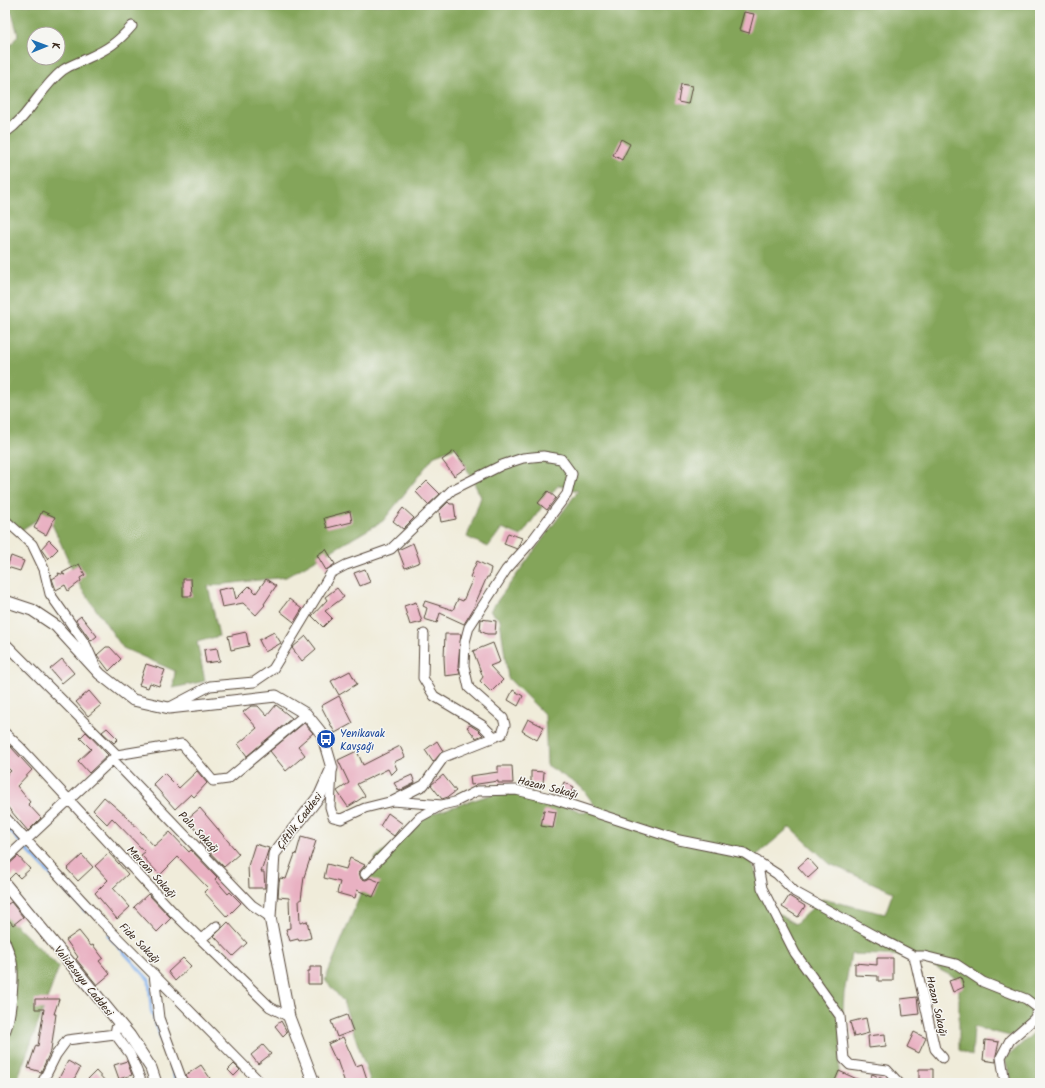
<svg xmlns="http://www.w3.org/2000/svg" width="1045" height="1088" viewBox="0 0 1045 1088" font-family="Kalam,sans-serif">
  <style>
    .forest { fill: #84a55a; stroke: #60683c; fill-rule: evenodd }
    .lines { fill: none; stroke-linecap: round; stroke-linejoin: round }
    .stream { stroke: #85b4f0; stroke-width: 3 }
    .building { fill: #e9b1c2 }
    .minor-casing { stroke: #56473a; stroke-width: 11 }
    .tertiary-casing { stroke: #56473a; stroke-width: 13 }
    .minor { stroke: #fff; stroke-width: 9 }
    .tertiary { stroke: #fff; stroke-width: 11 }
    .labels { text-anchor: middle; stroke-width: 3; stroke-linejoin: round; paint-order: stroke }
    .transit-label { font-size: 11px; fill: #164399; stroke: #f6f6f2; text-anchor: start }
    .street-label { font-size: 11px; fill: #3b2a1e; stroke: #f6f6f2 }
  </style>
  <rect width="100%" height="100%" fill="#f6f6f2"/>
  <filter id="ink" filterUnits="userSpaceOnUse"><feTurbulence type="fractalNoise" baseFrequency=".025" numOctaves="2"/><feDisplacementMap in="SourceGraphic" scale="8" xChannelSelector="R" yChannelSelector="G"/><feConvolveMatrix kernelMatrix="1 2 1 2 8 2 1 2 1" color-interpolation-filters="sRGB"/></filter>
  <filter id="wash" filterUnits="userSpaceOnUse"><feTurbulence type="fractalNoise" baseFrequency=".012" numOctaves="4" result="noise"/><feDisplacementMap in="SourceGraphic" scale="16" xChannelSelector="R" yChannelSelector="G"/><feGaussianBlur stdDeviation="0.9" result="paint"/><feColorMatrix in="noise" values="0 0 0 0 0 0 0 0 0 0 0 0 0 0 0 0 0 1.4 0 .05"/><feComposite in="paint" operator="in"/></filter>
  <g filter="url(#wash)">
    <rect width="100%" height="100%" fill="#f0ecda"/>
    <path class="forest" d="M 5,5 L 1040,5 L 1040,1020 L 1010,1036 L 974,1027 L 972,1056 L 959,1050 L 959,980 L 914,956 L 851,954 L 844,994 L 838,1083 L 371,1083 L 343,1001 L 325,980 L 376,857 L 431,814 L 499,792 L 555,801 L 584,813 L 596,807 L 582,788 L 547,765 L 545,715 L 508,678 L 500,620 L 490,611 L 578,491 L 558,485 L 521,536 L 502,528 L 488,547 L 467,537 L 481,497 L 456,447 L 435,455 L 383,521 L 286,577 L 208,586 L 219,636 L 197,642 L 205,681 L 173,688 L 175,671 L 123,648 L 81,588 L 47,513 L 17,533 L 5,520 L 5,53 L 18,35 L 12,13 L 5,12 ZM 34,34 L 58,34 L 58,58 L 34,58 ZM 790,827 L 830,864 L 893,892 L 885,914 L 822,899 L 795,924 L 771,910 L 751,860 Z
      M 5,915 L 59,967 L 16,1083 L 5,1083 Z
      M 1040,1027 L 1040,1083 L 1012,1083 L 1005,1059 Z"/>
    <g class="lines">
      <path class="stream" d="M 5,825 L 27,850 L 85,911
        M 108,935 L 149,980 L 151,1010 L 177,1083"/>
    </g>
    <g id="blocks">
      <path class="building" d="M 744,12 L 754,14 L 749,33 L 739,30 Z
        M 681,84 L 692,86 L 688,104 L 678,102 Z
        M 621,139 L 630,144 L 622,160 L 613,155 Z
        M 454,451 L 467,467 L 454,476 L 442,460 Z
        M 427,481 L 440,494 L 428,505 L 416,492 Z
        M 548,491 L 556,498 L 547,510 L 538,503 Z
        M 448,502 L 450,504 L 454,504 L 456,519 L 441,522 L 439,511 Z
        M 403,508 L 414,518 L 403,529 L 393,521 Z
        M 42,511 L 55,517 L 46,535 L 34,528 Z
        M 350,511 L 352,522 L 327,528 L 324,518 Z
        M 508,533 L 522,538 L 517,549 L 504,544 Z
        M 49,540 L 58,549 L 48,559 L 41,549 Z
        M 413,543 L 420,562 L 405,568 L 398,550 Z
        M 326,549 L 335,564 L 326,570 L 317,555 Z
        M 11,556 L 24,561 L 20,571 L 7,567 Z
        M 477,561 L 491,568 L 489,577 L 487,577 L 472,611 L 464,624 L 440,613 L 437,623 L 424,619 L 427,608 L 423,606 L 425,601 L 453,610 L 458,599 L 463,601 L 473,578 L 470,577 Z
        M 79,564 L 85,575 L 80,578 L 81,581 L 68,591 L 65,585 L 56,590 L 52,579 L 59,575 L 58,573 L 65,575 L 62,573 Z
        M 365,569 L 370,582 L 360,586 L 354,573 Z
        M 183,579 L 191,579 L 192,596 L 183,596 Z
        M 266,579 L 276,586 L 264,604 L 265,605 L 256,615 L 243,603 L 222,607 L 218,590 L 233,587 L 236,599 L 249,586 L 256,593 Z
        M 337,588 L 344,597 L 325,611 L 332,618 L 323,627 L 312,616 L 327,600 L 325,597 Z
        M 289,599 L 302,609 L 294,622 L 280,611 Z
        M 416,602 L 422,622 L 410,625 L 404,606 Z
        M 81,616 L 97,636 L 91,641 L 76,620 Z
        M 481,619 L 496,621 L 495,634 L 487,634 L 480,631 Z
        M 246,632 L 249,646 L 231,650 L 228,636 Z
        M 274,632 L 281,643 L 265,652 L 259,640 Z
        M 445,634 L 461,634 L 458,666 L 460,674 L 445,676 L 444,658 Z
        M 306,636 L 316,649 L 302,661 L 292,648 Z
        M 493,643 L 500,662 L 490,666 L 503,680 L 491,692 L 480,681 L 483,677 L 473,651 Z
        M 106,647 L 110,647 L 121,659 L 109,671 L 97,655 Z
        M 217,648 L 220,661 L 206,663 L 204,650 Z
        M 62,659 L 74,673 L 62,683 L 50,669 Z
        M 146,664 L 165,670 L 159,686 L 150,683 L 148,688 L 139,685 Z
        M 350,671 L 357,684 L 339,695 L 331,681 Z
        M 513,690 L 523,696 L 518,706 L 508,700 Z
        M 89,691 L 101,705 L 88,716 L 76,702 Z
        M 339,696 L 353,723 L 335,733 L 321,706 Z
        M 276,705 L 292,718 L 247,756 L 238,744 L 257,728 L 243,712 L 251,706 L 258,706 L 267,716 Z
        M 528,719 L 544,727 L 537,740 L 522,731 Z
        M 304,723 L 313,733 L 298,746 L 305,755 L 286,771 L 270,751 Z
        M 470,725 L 478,730 L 483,735 L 476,738 L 467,727 Z
        M 107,728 L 118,739 L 114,743 L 102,732 Z
        M 86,732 L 108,755 L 89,773 L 78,761 L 91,749 L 80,738 Z
        M 437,741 L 443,751 L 433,762 L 425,750 Z
        M 10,746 L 32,770 L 17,786 L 30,802 L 28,804 L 41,818 L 28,831 L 5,804 L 5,776 L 11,771 L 5,765 L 5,751 Z
        M 400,746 L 405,757 L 394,762 L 397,769 L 391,775 L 388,769 L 357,784 L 365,796 L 348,807 L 337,791 L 349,783 L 338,760 L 357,751 L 363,765 Z
        M 498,766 L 512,766 L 513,783 L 498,783 L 498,781 L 471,785 L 470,776 L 498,772 Z
        M 197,771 L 207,783 L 194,797 L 191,794 L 175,809 L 153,784 L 164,773 L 179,788 Z
        M 531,771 L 544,772 L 543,783 L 531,783 Z
        M 412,775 L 415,783 L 399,791 L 394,783 Z
        M 443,775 L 456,791 L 448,797 L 442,799 L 431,785 Z
        M 564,782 L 574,787 L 570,796 L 560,792 Z
        M 104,797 L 127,817 L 154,846 L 170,832 L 189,852 L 191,850 L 217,877 L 215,879 L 228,894 L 230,892 L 241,903 L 227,917 L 204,892 L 208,888 L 178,857 L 160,875 L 141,855 L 145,852 L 112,818 L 107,824 L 93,810 Z
        M 200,808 L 239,854 L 224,867 L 200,842 L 203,838 L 187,819 Z
        M 544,810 L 556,812 L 553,828 L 541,826 Z
        M 388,813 L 403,824 L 394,836 L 380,826 Z
        M 301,837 L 316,841 L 304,877 L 301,900 L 299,900 L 300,923 L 307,921 L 311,938 L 299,941 L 298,939 L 290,941 L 286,929 L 290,928 L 289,898 L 278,897 L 279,883 L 280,878 L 286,879 L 295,854 L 296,855 Z
        M 255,844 L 269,848 L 261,872 L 264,872 L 265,888 L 249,888 L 248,866 Z
        M 109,853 L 128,874 L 113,888 L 130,907 L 117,919 L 95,893 L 108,880 L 95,866 Z
        M 82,855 L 93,867 L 78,881 L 67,869 Z
        M 18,856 L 30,869 L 20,878 L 15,873 L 9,879 L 5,877 L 5,868 Z
        M 350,858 L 365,865 L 359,872 L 361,879 L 366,880 L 370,878 L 380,882 L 373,897 L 357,890 L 355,898 L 337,893 L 340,882 L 324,878 L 327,864 L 346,869 Z
        M 808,858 L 818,869 L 808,878 L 798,867 Z
        M 148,894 L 171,918 L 157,932 L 134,907 Z
        M 789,896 L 805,906 L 798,917 L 782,907 Z
        M 11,902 L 23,917 L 13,925 L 5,915 L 5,906 Z
        M 228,922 L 247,943 L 233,956 L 214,936 Z
        M 79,931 L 91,946 L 93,945 L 103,958 L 99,961 L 110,974 L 97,985 L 76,959 L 78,957 L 66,940 Z
        M 183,958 L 191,966 L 175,981 L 168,972 Z
        M 877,958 L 893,958 L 893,981 L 878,981 L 878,976 L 855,975 L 855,963 L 877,965 Z
        M 310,967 L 321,967 L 321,984 L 308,984 L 308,971 L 310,971 Z
        M 961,977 L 964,987 L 953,992 L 949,981 Z
        M 917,997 L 919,1014 L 903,1016 L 901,999 Z
        M 35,999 L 59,999 L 54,1014 L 56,1014 L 51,1050 L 41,1072 L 28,1068 L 36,1045 L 38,1046 L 44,1009 L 35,1009 Z
        M 347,1015 L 353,1031 L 337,1037 L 331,1021 Z
        M 866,1018 L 869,1033 L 854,1037 L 850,1022 Z
        M 281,1021 L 287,1032 L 283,1036 L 275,1026 Z
        M 914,1032 L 926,1038 L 919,1053 L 907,1047 Z
        M 885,1034 L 886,1046 L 869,1048 L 868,1036 Z
        M 343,1037 L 356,1066 L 362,1064 L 367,1079 L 356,1083 L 345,1083 L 337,1060 L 336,1061 L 328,1044 Z
        M 985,1040 L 999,1042 L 996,1055 L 996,1062 L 983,1060 Z
        M 263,1045 L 271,1054 L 258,1064 L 251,1055 Z
        M 68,1061 L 80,1068 L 72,1083 L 68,1083 L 59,1078 Z
        M 127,1061 L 132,1075 L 119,1079 L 114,1065 Z
        M 234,1064 L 240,1070 L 234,1076 L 228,1070 Z
        M 201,1065 L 210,1078 L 202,1083 L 191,1083 L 186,1075 Z
        M 919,1069 L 933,1069 L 933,1083 L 919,1083 Z
        M 96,1071 L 107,1083 L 84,1083 Z
        M 839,1071 L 866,1083 L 834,1083 Z
        M 872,1074 L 890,1082 L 891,1083 L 868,1083 Z"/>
    </g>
  </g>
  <g filter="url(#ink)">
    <use href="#blocks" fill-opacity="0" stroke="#56473a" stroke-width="1"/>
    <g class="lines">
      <g class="minor-casing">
        <path id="minor" d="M 5,133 C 30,116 39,89 63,70 C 70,65 80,62 88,58 C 108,49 118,42 132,26
          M 5,520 L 32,544 L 44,569 L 50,594 L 86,645 L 96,667
          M 424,634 L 423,678 L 434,696 L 482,725 L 494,737
          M 5,643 L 117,755
          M 170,707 L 210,686 L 254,682 L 273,669 L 331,573 L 346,565 L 391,549 L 452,490 L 502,465 L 523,458 L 543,456 L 561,459 L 572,474 L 567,494 L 531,542 L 506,570 L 469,627 L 465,642 L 464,666 L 469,688 L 503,718 L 505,725 L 502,734 L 444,757 L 424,785 L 393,801
          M 5,733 L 20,747 L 174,913 L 270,1007 L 289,1017
          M 113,760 L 252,905 L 270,917
          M 332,771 L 330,807 L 333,817 L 341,819 L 365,808 L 393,801 L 442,805 L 455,802 L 477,791 L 516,790 L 550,798 L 679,840 L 744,853 L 777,874 L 795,892 L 875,936 L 914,956 L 924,956 L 956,964 L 983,982 L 1026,999 L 1039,1009 L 1034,1019 L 1010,1040 L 1001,1057 L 1005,1083
          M 5,817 L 99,919 L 261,1083
          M 5,860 L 117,755 L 182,744 L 213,781 L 228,779 L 306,714
          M 757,861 L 762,888 L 795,953 L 840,1016 L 844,1059 L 850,1065 L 887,1070 L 899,1083
          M 365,874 L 420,817 L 442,805
          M 201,939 L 217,926
          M 5,941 C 7,948 11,955 12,962 C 15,975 11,1020 5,1032
          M 914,956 L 935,1049 L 943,1058
          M 154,974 L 159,1018 L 183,1083
          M 116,1028 L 115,1034 L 130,1054 L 142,1083
          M 42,1083 L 56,1055 L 67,1040 L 115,1034"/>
      </g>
      <g class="tertiary-casing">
        <path id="tertiary" d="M 5,601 L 32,610 L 56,626 L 100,674 L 133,700 L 169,708 L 276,696 L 306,714 L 322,734 L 332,768 L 320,795 L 274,854 L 270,917 L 289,1017 L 314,1083
          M 5,884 L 130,1036 L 151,1068 L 156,1083"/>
      </g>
      <use href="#minor" class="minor"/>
      <use href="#tertiary" class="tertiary"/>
    </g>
  </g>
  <defs>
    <g id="bus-disc" transform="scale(1)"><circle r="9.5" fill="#1a4fb4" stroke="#f6f6f2"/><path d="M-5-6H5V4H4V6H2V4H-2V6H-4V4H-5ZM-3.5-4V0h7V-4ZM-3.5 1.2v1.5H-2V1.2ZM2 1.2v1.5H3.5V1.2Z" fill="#fff"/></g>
  </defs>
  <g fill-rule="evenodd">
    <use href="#bus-disc" x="326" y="739"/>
  </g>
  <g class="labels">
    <g class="transit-label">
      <text x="340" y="737">Yenikavak<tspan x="340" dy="13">Kavşağı</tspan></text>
    </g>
    <g class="street-label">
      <text transform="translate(548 787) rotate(14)" y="4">Hazan Sokağı</text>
      <text transform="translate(299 821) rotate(-53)" y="4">Çiftlik Caddesi</text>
      <text transform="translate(199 832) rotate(46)" y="4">Pala Sokağı</text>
      <text transform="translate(152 872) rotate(47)" y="4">Mercan Sokağı</text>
      <text transform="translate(140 943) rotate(45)" y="4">Fide Sokağı</text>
      <text transform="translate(84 981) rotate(51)" y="4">Validesuyu Caddesi</text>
      <text transform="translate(937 1006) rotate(77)" y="4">Hazan Sokağı</text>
    </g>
  </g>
  <rect width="1045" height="1088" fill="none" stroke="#f6f6f2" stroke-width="20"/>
  <g transform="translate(46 46) rotate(89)"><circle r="19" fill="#f6f6f2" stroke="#aba49d"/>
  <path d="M0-3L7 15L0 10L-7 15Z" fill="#1f6fb2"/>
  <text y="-6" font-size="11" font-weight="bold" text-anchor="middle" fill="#3b2a1e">K</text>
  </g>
</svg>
